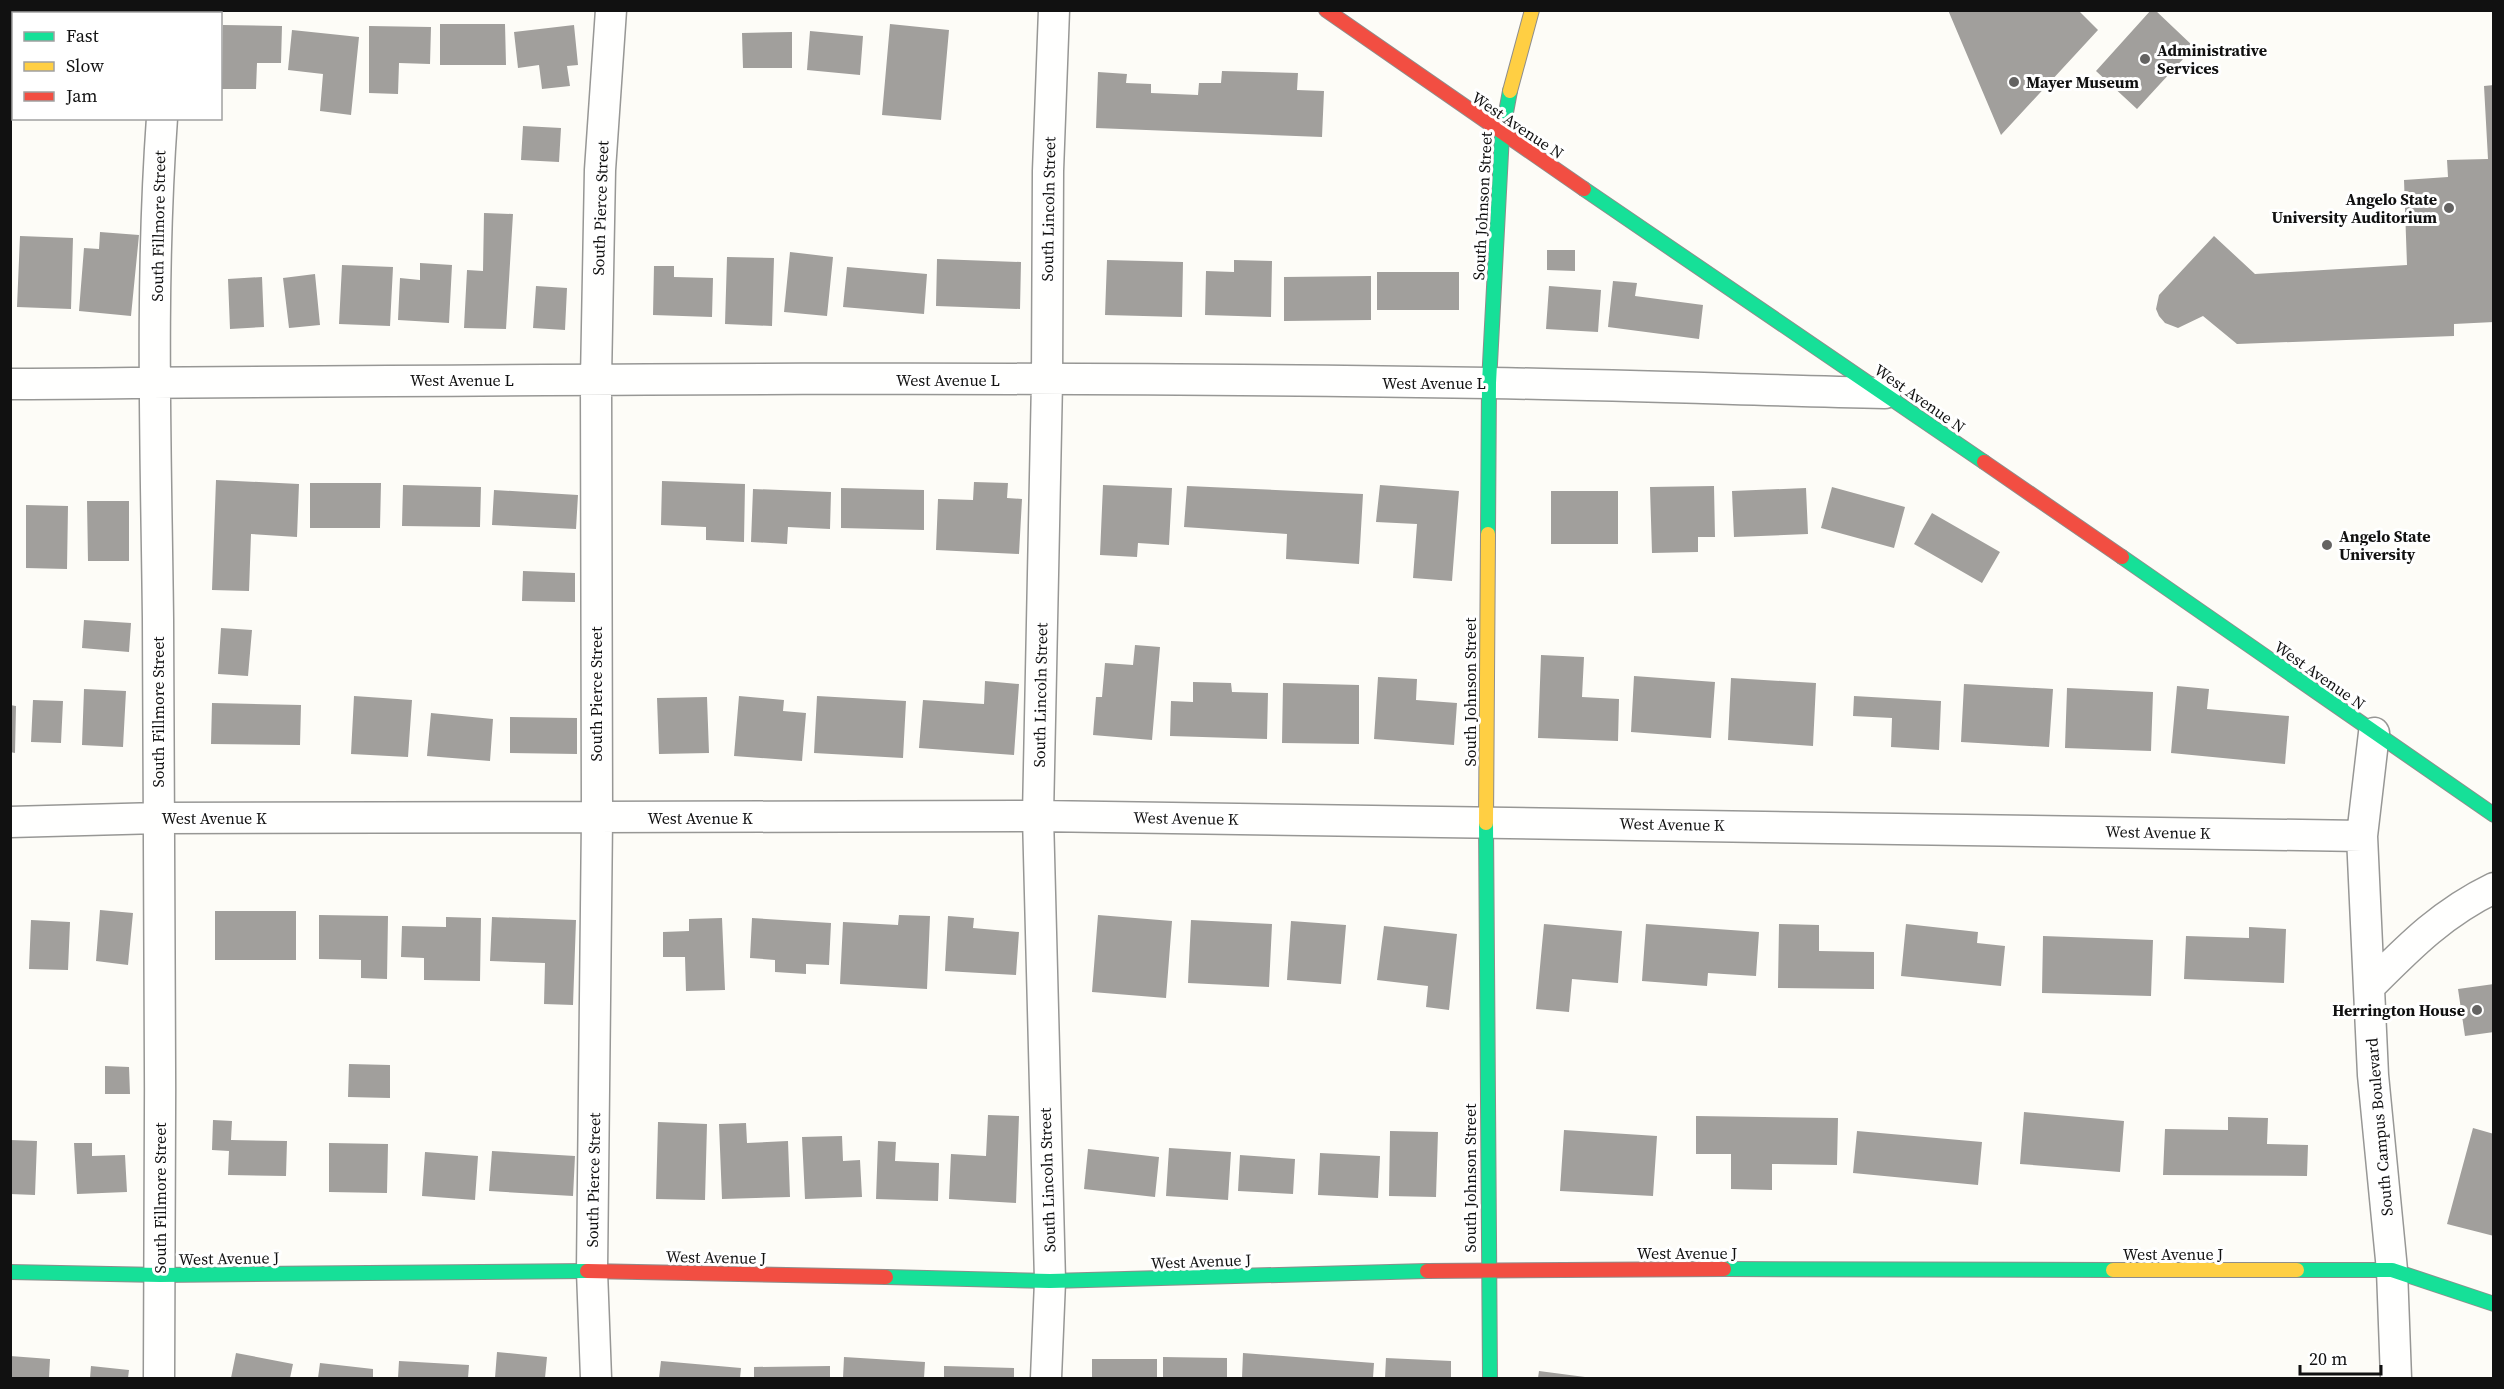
<svg xmlns="http://www.w3.org/2000/svg" width="2504" height="1389" viewBox="0 0 2504 1389" font-family="'Source Serif 4',serif">
  <style>
    .building { fill: #a19f9c }
    .lines { fill: none; stroke-linecap: round; stroke-linejoin: round }
    .street-casing { stroke: #979795; stroke-width: 33 }
    .fast-casing { stroke: #8e8d8b; stroke-width: 16 }
    .slow-casing { stroke: #8e8d8b; stroke-width: 16 }
    .jam-casing { stroke: #8e8d8b; stroke-width: 16 }
    .street { stroke: #fffffe; stroke-width: 30 }
    .fast { stroke: #16e098; stroke-width: 14 }
    .slow { stroke: #ffcf43; stroke-width: 14 }
    .jam { stroke: #f24e42; stroke-width: 14 }
    .poi-dot { fill: #646362; stroke: #fff; stroke-width: 2 }
    .labels { text-anchor: middle; stroke-width: 6; stroke-linejoin: round; paint-order: stroke }
    .poi-label { font-size: 16px; font-weight: bold; fill: #111; stroke: #fff; text-anchor: start }
    .street-label { font-size: 16px; fill: #111; stroke: #fff }
  </style>
  <rect width="100%" height="100%" fill="#fdfcf7"/>
  <path class="building" d="M 1948,10 L 2078,10 L 2098,30 L 2001,135 Z
    M 2151,10 L 2155,10 L 2194,47 L 2137,109 L 2096,71 Z
    M 440,24 L 505,24 L 506,65 L 440,65 Z
    M 890,24 L 949,30 L 941,120 L 882,115 Z
    M 223,25 L 282,26 L 281,63 L 257,63 L 256,89 L 222,89 Z
    M 574,25 L 578,65 L 567,66 L 570,86 L 542,89 L 539,65 L 518,68 L 514,32 Z
    M 369,26 L 431,27 L 430,64 L 399,63 L 398,94 L 369,93 Z
    M 292,30 L 359,37 L 351,115 L 320,111 L 323,74 L 288,70 Z
    M 810,31 L 863,36 L 860,75 L 807,70 Z
    M 792,32 L 792,68 L 743,68 L 742,33 Z
    M 1222,71 L 1298,73 L 1297,90 L 1324,91 L 1322,137 L 1096,128 L 1098,72 L 1127,74 L 1126,83 L 1151,84 L 1151,93 L 1198,95 L 1199,83 L 1221,83 Z
    M 2494,85 L 2494,322 L 2454,324 L 2454,336 L 2237,344 L 2203,316 L 2178,328 L 2165,323 L 2159,316 L 2156,309 L 2159,295 L 2214,236 L 2255,274 L 2407,265 L 2404,180 L 2448,177 L 2447,160 L 2488,159 L 2484,86 Z
    M 523,126 L 561,128 L 559,162 L 521,160 Z
    M 484,213 L 513,214 L 506,329 L 464,328 L 467,270 L 483,271 Z
    M 100,232 L 139,235 L 131,316 L 79,311 L 84,248 L 99,249 Z
    M 20,236 L 73,238 L 71,309 L 17,307 Z
    M 1547,250 L 1575,250 L 1575,271 L 1547,270 Z
    M 790,252 L 833,257 L 827,316 L 784,312 Z
    M 727,257 L 774,258 L 772,326 L 725,324 Z
    M 937,259 L 1021,262 L 1020,309 L 936,306 Z
    M 1107,260 L 1183,262 L 1182,317 L 1105,315 Z
    M 1234,260 L 1272,261 L 1271,317 L 1205,315 L 1206,271 L 1234,272 Z
    M 420,263 L 452,265 L 449,323 L 398,320 L 400,278 L 420,280 Z
    M 342,265 L 393,267 L 390,326 L 339,324 Z
    M 654,266 L 674,266 L 674,277 L 713,278 L 712,317 L 653,315 Z
    M 847,267 L 927,274 L 924,314 L 843,307 Z
    M 1377,272 L 1459,272 L 1459,310 L 1377,310 Z
    M 315,274 L 320,325 L 289,328 L 283,278 Z
    M 1371,276 L 1371,320 L 1284,321 L 1284,277 Z
    M 262,277 L 264,327 L 230,329 L 228,279 Z
    M 1613,281 L 1637,283 L 1635,296 L 1703,305 L 1699,339 L 1608,327 Z
    M 536,286 L 567,288 L 565,330 L 533,328 Z
    M 1549,286 L 1601,290 L 1598,332 L 1546,329 Z
    M 216,480 L 299,484 L 297,537 L 251,534 L 249,591 L 212,590 Z
    M 662,481 L 745,484 L 744,542 L 706,540 L 706,527 L 661,525 Z
    M 974,482 L 1008,483 L 1007,498 L 1022,499 L 1019,554 L 936,550 L 938,499 L 973,500 Z
    M 310,483 L 381,483 L 380,528 L 310,528 Z
    M 403,485 L 481,487 L 480,527 L 402,526 Z
    M 1103,485 L 1172,488 L 1169,545 L 1138,543 L 1137,557 L 1100,555 Z
    M 1380,485 L 1459,491 L 1452,581 L 1413,578 L 1417,524 L 1376,522 Z
    M 1187,486 L 1363,494 L 1359,564 L 1286,559 L 1287,534 L 1184,527 Z
    M 1714,486 L 1715,537 L 1698,537 L 1698,552 L 1652,553 L 1650,487 Z
    M 1832,487 L 1905,507 L 1894,548 L 1821,528 Z
    M 841,488 L 924,490 L 924,530 L 841,528 Z
    M 1806,488 L 1808,534 L 1734,537 L 1732,491 Z
    M 753,489 L 831,492 L 830,529 L 788,527 L 787,544 L 751,542 Z
    M 494,490 L 578,495 L 576,529 L 492,525 Z
    M 1551,491 L 1618,491 L 1618,544 L 1551,544 Z
    M 87,501 L 129,501 L 129,561 L 88,561 Z
    M 26,505 L 68,506 L 67,569 L 26,568 Z
    M 1932,513 L 2000,552 L 1982,583 L 1914,544 Z
    M 523,571 L 575,573 L 575,602 L 522,601 Z
    M 84,620 L 131,623 L 129,652 L 82,648 Z
    M 221,628 L 252,630 L 248,676 L 218,674 Z
    M 1135,645 L 1160,647 L 1152,740 L 1093,735 L 1096,697 L 1102,697 L 1105,663 L 1133,665 Z
    M 1541,655 L 1584,657 L 1582,697 L 1619,699 L 1618,741 L 1538,738 Z
    M 1634,676 L 1715,682 L 1711,738 L 1631,732 Z
    M 1378,677 L 1417,679 L 1416,700 L 1457,703 L 1454,745 L 1374,739 Z
    M 1731,678 L 1816,683 L 1813,746 L 1728,740 Z
    M 985,681 L 1019,684 L 1014,755 L 919,748 L 923,700 L 984,704 Z
    M 1193,682 L 1231,683 L 1232,692 L 1268,693 L 1267,739 L 1170,736 L 1171,701 L 1193,702 Z
    M 1283,683 L 1359,685 L 1359,744 L 1282,743 Z
    M 1964,684 L 2053,689 L 2049,747 L 1961,742 Z
    M 2177,686 L 2209,689 L 2207,709 L 2289,716 L 2285,764 L 2171,753 Z
    M 2067,688 L 2153,692 L 2151,751 L 2065,748 Z
    M 84,689 L 126,691 L 123,747 L 82,745 Z
    M 354,696 L 412,700 L 408,757 L 351,754 Z
    M 739,696 L 784,700 L 783,711 L 806,713 L 802,761 L 734,756 Z
    M 817,696 L 906,701 L 903,758 L 814,753 Z
    M 1854,696 L 1941,701 L 1939,750 L 1891,747 L 1892,718 L 1853,716 Z
    M 707,697 L 709,753 L 659,754 L 657,698 Z
    M 33,700 L 63,701 L 61,743 L 31,742 Z
    M 212,703 L 301,705 L 300,745 L 211,744 Z
    M 10,705 L 16,706 L 15,753 L 10,752 Z
    M 431,713 L 493,719 L 490,761 L 427,756 Z
    M 510,717 L 577,718 L 577,754 L 510,753 Z
    M 100,910 L 133,913 L 128,965 L 96,961 Z
    M 215,911 L 296,911 L 296,960 L 215,960 Z
    M 319,915 L 388,916 L 387,979 L 361,978 L 361,960 L 319,959 Z
    M 899,915 L 930,916 L 927,989 L 840,984 L 843,922 L 898,925 Z
    M 1098,915 L 1172,921 L 1166,998 L 1092,992 Z
    M 948,916 L 974,918 L 973,928 L 1019,932 L 1016,975 L 945,971 Z
    M 446,917 L 481,918 L 480,981 L 424,980 L 424,958 L 401,957 L 402,926 L 446,927 Z
    M 492,917 L 576,920 L 573,1005 L 544,1004 L 545,963 L 490,961 Z
    M 722,918 L 725,990 L 686,991 L 685,957 L 663,957 L 663,932 L 689,931 L 689,919 Z
    M 752,918 L 831,923 L 829,965 L 806,964 L 806,974 L 775,972 L 775,960 L 750,958 Z
    M 31,920 L 70,922 L 68,970 L 29,969 Z
    M 1191,920 L 1272,924 L 1269,987 L 1188,983 Z
    M 1291,921 L 1346,925 L 1341,984 L 1287,980 Z
    M 1544,924 L 1622,931 L 1618,983 L 1572,979 L 1569,1012 L 1536,1009 Z
    M 1646,924 L 1759,932 L 1756,976 L 1708,973 L 1707,986 L 1642,981 Z
    M 1779,924 L 1819,925 L 1819,951 L 1874,952 L 1874,989 L 1778,988 Z
    M 1906,924 L 1978,932 L 1977,943 L 2005,946 L 2001,986 L 1901,976 Z
    M 1384,926 L 1457,934 L 1449,1010 L 1426,1007 L 1428,986 L 1377,980 Z
    M 2249,927 L 2286,929 L 2284,983 L 2184,979 L 2186,936 L 2249,938 Z
    M 2043,936 L 2153,940 L 2151,996 L 2042,993 Z
    M 2494,984 L 2494,1032 L 2465,1036 L 2458,989 Z
    M 349,1064 L 390,1065 L 390,1098 L 348,1097 Z
    M 105,1066 L 129,1067 L 130,1094 L 105,1094 Z
    M 2024,1112 L 2124,1121 L 2120,1172 L 2020,1164 Z
    M 988,1115 L 1019,1116 L 1016,1203 L 949,1199 L 951,1154 L 986,1156 Z
    M 1696,1116 L 1838,1118 L 1837,1165 L 1772,1164 L 1772,1190 L 1731,1189 L 1731,1154 L 1696,1154 Z
    M 2228,1117 L 2268,1118 L 2267,1144 L 2308,1145 L 2307,1176 L 2163,1175 L 2165,1129 L 2228,1130 Z
    M 213,1120 L 232,1121 L 231,1140 L 287,1141 L 286,1176 L 228,1175 L 229,1151 L 212,1150 Z
    M 658,1122 L 707,1124 L 705,1200 L 656,1199 Z
    M 746,1123 L 747,1143 L 788,1141 L 790,1197 L 722,1199 L 719,1124 Z
    M 2473,1128 L 2494,1134 L 2494,1236 L 2447,1224 Z
    M 1564,1130 L 1657,1136 L 1653,1196 L 1560,1191 Z
    M 1390,1131 L 1438,1132 L 1436,1197 L 1389,1196 Z
    M 1857,1131 L 1982,1142 L 1978,1185 L 1853,1173 Z
    M 842,1136 L 843,1161 L 860,1160 L 862,1197 L 805,1199 L 802,1137 Z
    M 10,1140 L 37,1141 L 35,1195 L 10,1194 Z
    M 878,1141 L 896,1142 L 895,1161 L 939,1163 L 938,1201 L 876,1199 Z
    M 74,1143 L 92,1143 L 92,1156 L 125,1155 L 127,1192 L 77,1194 Z
    M 329,1143 L 388,1144 L 387,1193 L 329,1192 Z
    M 1169,1148 L 1231,1152 L 1228,1200 L 1166,1196 Z
    M 1088,1149 L 1159,1157 L 1155,1197 L 1084,1189 Z
    M 492,1151 L 575,1156 L 573,1196 L 489,1191 Z
    M 425,1152 L 478,1156 L 475,1200 L 422,1196 Z
    M 1320,1153 L 1380,1156 L 1378,1198 L 1318,1195 Z
    M 1240,1155 L 1295,1159 L 1293,1194 L 1238,1191 Z
    M 497,1352 L 547,1357 L 545,1378 L 495,1378 Z
    M 236,1353 L 293,1364 L 290,1378 L 231,1378 Z
    M 1243,1353 L 1374,1363 L 1373,1378 L 1242,1378 Z
    M 10,1356 L 50,1359 L 49,1378 L 10,1378 Z
    M 844,1357 L 925,1362 L 924,1378 L 843,1378 Z
    M 1163,1357 L 1227,1358 L 1227,1378 L 1163,1378 Z
    M 1386,1358 L 1451,1361 L 1451,1378 L 1385,1378 Z
    M 1092,1359 L 1157,1359 L 1157,1378 L 1092,1378 Z
    M 399,1361 L 469,1365 L 468,1378 L 398,1378 Z
    M 661,1361 L 741,1368 L 740,1378 L 659,1378 Z
    M 320,1363 L 373,1369 L 373,1378 L 318,1378 Z
    M 91,1366 L 129,1370 L 128,1378 L 90,1378 Z
    M 830,1366 L 830,1378 L 754,1378 L 754,1367 Z
    M 944,1366 L 1014,1368 L 1014,1378 L 944,1378 Z
    M 1539,1371 L 1585,1377 L 1585,1378 L 1538,1378 Z"/>
  <g class="lines">
    <g class="street-casing">
      <path id="street" d="M 170,14 L 170,10
        M 10,384 C 503,380 997,375 1489,383 C 1621,385 1753,390 1885,393
        M 2374,733 L 2362,836 L 2373,1075 L 2392,1270 L 2396,1378
        M 10,822 L 159,818 L 1038,816 L 2362,836
        M 2369,987 C 2409,947 2442,913 2494,888
        M 159,1378 C 161,1125 160,872 158,619 C 156,452 150,284 162,118
        M 596,1378 L 592,1271 L 597,818 L 596,379 L 600,170 L 611,10
        M 1046,1378 L 1050,1281 L 1038,816 L 1047,381 L 1048,171 L 1054,10"/>
    </g>
    <g class="fast-casing">
      <path id="fast" d="M 1584,189 L 1984,462
        M 1488,534 L 1489,383 L 1502,134 L 1510,91
        M 2122,557 L 2494,815
        M 1486,823 L 1490,1378
        M 1724,1269 L 2113,1270
        M 2297,1270 L 2392,1270 L 2494,1304
        M 10,1272 L 160,1275 L 587,1271
        M 886,1277 L 1050,1281 L 1427,1271"/>
    </g>
    <g class="slow-casing">
      <path id="slow" d="M 1510,91 L 1532,10
        M 1486,823 L 1488,534
        M 2113,1270 L 2297,1270"/>
    </g>
    <g class="jam-casing">
      <path id="jam" d="M 1326,10 L 1584,189
        M 1984,462 L 2122,557
        M 587,1271 L 886,1277
        M 1427,1271 L 1724,1269"/>
    </g>
    <use href="#street" class="street"/>
    <use href="#fast" class="fast"/>
    <use href="#slow" class="slow"/>
    <use href="#jam" class="jam"/>
  </g>
  <g class="poi-dot">
    <circle cx="2145" cy="59" r="6"/>
    <circle cx="2014" cy="82" r="6"/>
    <circle cx="2449" cy="208" r="6"/>
    <circle cx="2327" cy="545" r="6"/>
    <circle cx="2477" cy="1010" r="6"/>
  </g>
  <g class="labels">
    <g class="poi-label">
      <text x="2157" y="56">Administrative<tspan x="2157" dy="18">Services</tspan></text>
      <text x="2026" y="88">Mayer Museum</text>
      <text x="2437" y="205" text-anchor="end">Angelo State<tspan x="2437" dy="18">University Auditorium</tspan></text>
      <text x="2339" y="542">Angelo State<tspan x="2339" dy="18">University</tspan></text>
      <text x="2465" y="1016" text-anchor="end">Herrington House</text>
    </g>
    <g class="street-label">
      <text transform="translate(1518 125) rotate(34)" y="6">West Avenue N</text>
      <text transform="translate(1482 206) rotate(-87)" y="6">South Johnson Street</text>
      <text transform="translate(600 208) rotate(-88)" y="6">South Pierce Street</text>
      <text transform="translate(1048 209) rotate(-89)" y="6">South Lincoln Street</text>
      <text transform="translate(158 226) rotate(-89)" y="6">South Fillmore Street</text>
      <text x="462" y="386">West Avenue L</text>
      <text x="948" y="386">West Avenue L</text>
      <text x="1434" y="389">West Avenue L</text>
      <text transform="translate(1920 398) rotate(35)" y="6">West Avenue N</text>
      <text transform="translate(2320 675) rotate(35)" y="6">West Avenue N</text>
      <text transform="translate(1470 692) rotate(-90)" y="6">South Johnson Street</text>
      <text transform="translate(596 694) rotate(-90)" y="6">South Pierce Street</text>
      <text transform="translate(1040 695) rotate(-89)" y="6">South Lincoln Street</text>
      <text transform="translate(158 712) rotate(-90)" y="6">South Fillmore Street</text>
      <text x="214" y="824">West Avenue K</text>
      <text x="700" y="824">West Avenue K</text>
      <text transform="translate(1186 818) rotate(1)" y="6">West Avenue K</text>
      <text transform="translate(1672 824) rotate(1)" y="6">West Avenue K</text>
      <text transform="translate(2158 832) rotate(1)" y="6">West Avenue K</text>
      <text transform="translate(2379 1127) rotate(-95)" y="6">South Campus Boulevard</text>
      <text transform="translate(1470 1178) rotate(-90)" y="6">South Johnson Street</text>
      <text transform="translate(593 1180) rotate(-89)" y="6">South Pierce Street</text>
      <text transform="translate(1047 1180) rotate(-92)" y="6">South Lincoln Street</text>
      <text transform="translate(160 1198) rotate(-90)" y="6">South Fillmore Street</text>
      <text x="1687" y="1259">West Avenue J</text>
      <text x="2173" y="1260">West Avenue J</text>
      <text transform="translate(716 1257) rotate(1)" y="6">West Avenue J</text>
      <text transform="translate(229 1258) rotate(-1)" y="6">West Avenue J</text>
      <text transform="translate(1201 1261) rotate(-2)" y="6">West Avenue J</text>
    </g>
  </g>
  <rect width="2504" height="1389" fill="none" stroke="#111111" stroke-width="24"/>
  <rect x="12" y="12" width="210" height="108" fill="#ffffff" stroke="#a0a0a0" stroke-width="1.5"/>
  <rect x="24" y="32" width="30" height="9" fill="#16e098" stroke="#a0a0a0" stroke-width="1.5"/>
  <text x="66" y="42" font-size="18" fill="#111111">Fast</text>
  <rect x="24" y="62" width="30" height="9" fill="#ffcf43" stroke="#a0a0a0" stroke-width="1.5"/>
  <text x="66" y="72" font-size="18" fill="#111111">Slow</text>
  <rect x="24" y="92" width="30" height="9" fill="#f24e42" stroke="#a0a0a0" stroke-width="1.5"/>
  <text x="66" y="102" font-size="18" fill="#111111">Jam</text>
  <path d="M2300 1365v9h81v-9" fill="none" stroke="#111111" stroke-width="3"/>
  <text x="2309" y="1365" font-size="18" fill="#111111" stroke="#ffffff" stroke-width="4.5" paint-order="stroke">20 m</text>
</svg>
